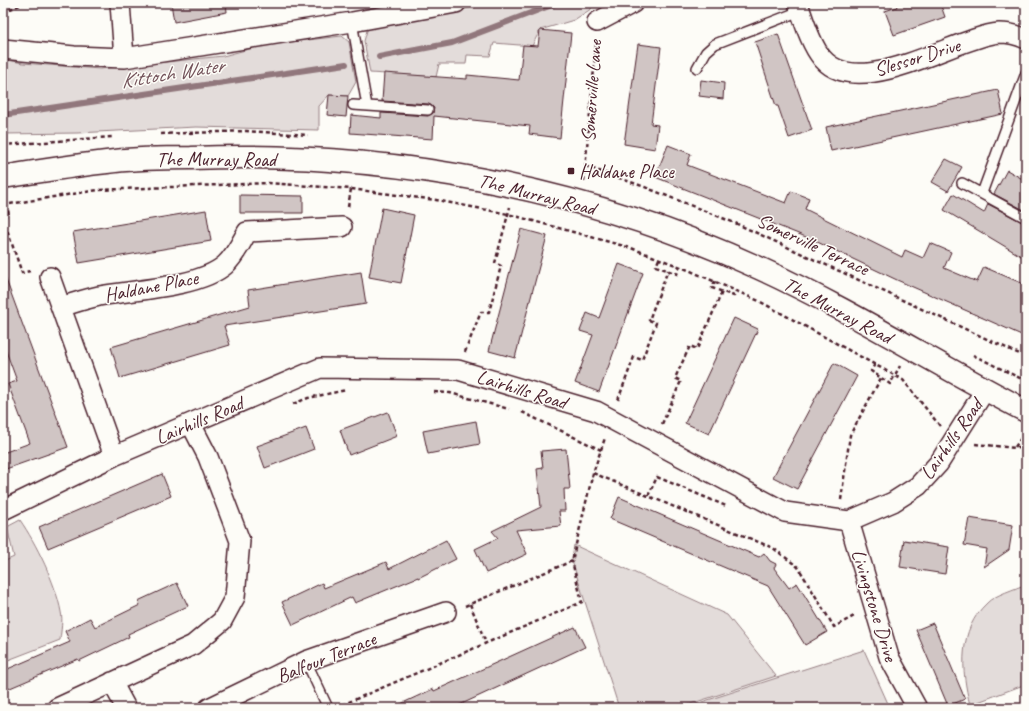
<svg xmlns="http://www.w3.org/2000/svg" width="1029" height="711" viewBox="0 0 1029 711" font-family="Caveat,sans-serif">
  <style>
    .green { fill: #e3dcda; stroke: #967e82 }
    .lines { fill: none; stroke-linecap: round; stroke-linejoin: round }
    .stream { stroke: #91777b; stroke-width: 6 }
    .building { fill: #d0c5c4; stroke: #4a1f2b }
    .lane-casing { stroke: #4a1f2b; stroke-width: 12 }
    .street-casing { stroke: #4a1f2b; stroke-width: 22 }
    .secondary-casing { stroke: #4a1f2b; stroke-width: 25 }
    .path { stroke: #4a1f2b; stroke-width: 2.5; stroke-dasharray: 4 3; stroke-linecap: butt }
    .lane { stroke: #fdfcf7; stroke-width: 9 }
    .street { stroke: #fdfcf7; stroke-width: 19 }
    .secondary { stroke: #fdfcf7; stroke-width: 22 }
    .poi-dot { fill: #4a1f2b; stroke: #fdfcf7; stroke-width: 1.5 }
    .labels { text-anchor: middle; stroke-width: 3; stroke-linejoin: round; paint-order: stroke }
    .street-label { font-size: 20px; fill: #4a1f2b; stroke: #fdfcf7 }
    .poi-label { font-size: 20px; fill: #4a1f2b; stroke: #fdfcf7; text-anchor: start }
    .water-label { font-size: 21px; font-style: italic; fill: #73525a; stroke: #fdfcf7 }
  </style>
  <rect width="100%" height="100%" fill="#fdfcf7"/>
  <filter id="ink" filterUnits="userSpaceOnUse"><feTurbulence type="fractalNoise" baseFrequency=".025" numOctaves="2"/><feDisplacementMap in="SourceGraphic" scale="8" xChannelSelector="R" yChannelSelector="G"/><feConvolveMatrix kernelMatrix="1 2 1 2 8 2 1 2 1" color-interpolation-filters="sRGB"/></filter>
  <g filter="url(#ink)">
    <path class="green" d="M 496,3 L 593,3 L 591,9 L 574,20 L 540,30 L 532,46 L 494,43 L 490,56 L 467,55 L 466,64 L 439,64 L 436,77 L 370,73 L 364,41 L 368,27 Z
      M 342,36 L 349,42 L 356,82 L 348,96 L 329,95 L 319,106 L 319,130 L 196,127 L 77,133 L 3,134 L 3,59 L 23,63 L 100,69 L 223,56 L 264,45 Z
      M 20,520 C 36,543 56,584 61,612 C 63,620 61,631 60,640 L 3,662 L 3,562 L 14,557 L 7,527 Z
      M 574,545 L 727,615 L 776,676 L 678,708 L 619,708 L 572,561 Z
      M 1026,584 L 1026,684 L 970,705 C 961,670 958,630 987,603 C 994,595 1016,589 1026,584 Z
      M 864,650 L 890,708 L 683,708 Z"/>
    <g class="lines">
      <path class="stream" d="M 379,57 L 452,43 L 557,3
        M 3,115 L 346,64"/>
    </g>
    <path class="building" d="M 171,3 L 226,3 L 227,12 L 174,22 Z
      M 895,3 L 940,3 L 945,17 L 894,35 L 885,11 L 897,7 Z
      M 540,30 L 571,33 L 560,138 L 529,134 L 530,126 L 434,116 L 433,139 L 350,133 L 351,115 L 381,118 L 381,113 L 428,116 L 433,113 L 434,108 L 429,104 L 382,101 L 384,73 L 467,79 L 467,75 L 519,80 L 523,45 L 538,46 Z
      M 778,34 L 812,130 L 789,138 L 778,106 L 776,106 L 755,42 Z
      M 638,44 L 661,47 L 651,124 L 658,125 L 655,149 L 624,144 Z
      M 701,80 L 724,83 L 723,99 L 699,96 Z
      M 998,90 L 1003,114 L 831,151 L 826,127 Z
      M 329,95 L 348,96 L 346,117 L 327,115 Z
      M 668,145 L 691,154 L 687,165 L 786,203 L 791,191 L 809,198 L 805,209 L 902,257 L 905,250 L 923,258 L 930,243 L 951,252 L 944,268 L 977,282 L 984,267 L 1026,285 L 1026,337 L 897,280 L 811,239 L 655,177 Z
      M 946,159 L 962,167 L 948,191 L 932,182 Z
      M 1007,170 L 1026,181 L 1026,211 L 994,194 Z
      M 953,194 L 984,213 L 988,204 L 1026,224 L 1026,259 L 944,210 Z
      M 240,195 L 303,196 L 303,213 L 240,213 Z
      M 382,208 L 414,215 L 401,283 L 369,277 Z
      M 206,210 L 211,241 L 79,263 L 73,232 Z
      M 521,229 L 547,236 L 515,358 L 489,351 Z
      M 619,264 L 643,273 L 599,392 L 575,383 L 593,335 L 580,331 L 587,313 L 599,318 Z
      M 361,272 L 366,304 L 224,326 L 230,345 L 120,378 L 111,347 L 250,306 L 248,290 Z
      M 5,277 L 68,447 L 3,470 L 3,453 L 30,443 L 8,384 L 17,381 L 3,343 L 3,278 Z
      M 734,318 L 758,329 L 709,434 L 685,423 Z
      M 834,363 L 857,376 L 797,489 L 773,477 Z
      M 388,412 L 397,436 L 349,455 L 340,430 Z
      M 476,421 L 480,444 L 428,454 L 423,431 Z
      M 306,428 L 314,449 L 265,468 L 257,446 Z
      M 566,449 L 570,489 L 564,489 L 565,511 L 559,511 L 561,526 L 516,530 L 527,554 L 486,573 L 475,549 L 498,538 L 492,531 L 541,507 L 537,469 L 543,468 L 541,451 Z
      M 162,474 L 171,496 L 48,548 L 39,527 Z
      M 619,497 L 759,557 L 764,553 L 770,561 L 776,564 L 774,568 L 789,588 L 797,583 L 827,632 L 805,645 L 768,586 L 610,519 Z
      M 969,518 L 1013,525 L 1009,550 L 984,567 L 987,549 L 964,545 Z
      M 446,540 L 456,559 L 418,578 L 418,577 L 355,603 L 352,597 L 293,625 L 282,602 L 322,583 L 324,588 L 386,562 L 389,569 Z
      M 904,540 L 949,547 L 945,574 L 900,567 Z
      M 177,583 L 188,606 L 128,634 L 129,637 L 79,661 L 78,659 L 3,691 L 3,671 L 70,642 L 65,631 L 90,618 L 95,627 L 140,605 L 138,601 Z
      M 933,623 L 965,699 L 948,706 L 916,630 Z
      M 575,627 L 585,647 L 453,708 L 392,708 L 433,689 L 434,691 Z"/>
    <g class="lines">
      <g class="lane-casing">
        <path id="lane" d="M 352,22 L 367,106
          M 697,68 L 706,52 L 715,44 L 800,11
          M 353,105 L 428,110
          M 962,183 L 1026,218
          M 982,193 L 1026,73
          M 306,661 L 328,708"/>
      </g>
      <g class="street-casing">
        <path id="street" d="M 120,3 L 124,58
          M 798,3 C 803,19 809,39 819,54 C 853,106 954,37 999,33 C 1008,33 1018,35 1026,39
          M 597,22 L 633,3
          M 3,49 L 74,56 L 124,58 L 352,22 L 456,3
          M 50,277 L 114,456
          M 61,307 C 73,303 86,299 99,296 C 133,290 200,287 225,265 C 235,256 241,243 247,232 L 342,227
          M 3,510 L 114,456 L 320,368 L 458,370 L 596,411 L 785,512 L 849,521 L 893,502 L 918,486 L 939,463 L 985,390
          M 849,521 L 889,657 L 917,708
          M 112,682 L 126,708
          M 57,708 L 193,645 L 222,621 L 235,597 L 240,541 L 208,457 L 191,424
          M 209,708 L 306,661 L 446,612"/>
      </g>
      <g class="secondary-casing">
        <path id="secondary" d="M 3,177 C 40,171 78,165 115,161 C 140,158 166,158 191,158 C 384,150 583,187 759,268 C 851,310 937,365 1026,411"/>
      </g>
      <path class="path" d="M 3,12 L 25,3
        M 161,134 L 246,131 L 308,135
        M 3,145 L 112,137
        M 585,166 L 642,186 L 735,223 L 1026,357
        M 584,181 L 596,46 L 595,41
        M 3,205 L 98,190 L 268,183 L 351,189 L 436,200 L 508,214 L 631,248 L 686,269 L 759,301 L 903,380 L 940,426
        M 348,207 L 351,189
        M 3,217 L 9,215 L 7,205
        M 3,218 L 22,273 L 30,271
        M 659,259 L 656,266 L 677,274 L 680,266
        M 715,281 L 712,288 L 734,296 L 736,291
        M 465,352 L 481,312 L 489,312 L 501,266 L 495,263 L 510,207
        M 973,355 L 1026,381
        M 875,364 L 871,371 L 890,384 L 900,366
        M 434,392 L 450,393 L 509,409
        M 618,400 L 634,357 L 642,360 L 656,323 L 649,320 L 668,270
        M 293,404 L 308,398 L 346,390
        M 522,412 L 601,450
        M 662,424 L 681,381 L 675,378 L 690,346 L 697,349 L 722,292
        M 975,444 L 1026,449
        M 1015,447 L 1025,432
        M 593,473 L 773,548 L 798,567 L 834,627 L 856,615
        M 648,496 L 657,477 L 726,506
        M 841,500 L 850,435 L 881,378
        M 470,604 L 486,643
        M 465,606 L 572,561 L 593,473 L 605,438
        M 342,705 L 582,602 L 572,561"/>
      <use href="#lane" class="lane"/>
      <use href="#street" class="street"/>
      <use href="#secondary" class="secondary"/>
    </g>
  </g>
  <rect class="poi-dot" x="567" y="167" width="8" height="8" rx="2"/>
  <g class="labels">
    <g class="street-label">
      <text transform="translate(917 57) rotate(-17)" y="7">Slessor Drive</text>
      <text transform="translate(591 91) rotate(-86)" y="7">Somerville Lane</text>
      <text x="216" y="166">The Murray Road</text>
      <text transform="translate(537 194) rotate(14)" y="7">The Murray Road</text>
      <text transform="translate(813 244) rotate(25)" y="7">Somerville Terrace</text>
      <text transform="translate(151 286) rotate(-11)" y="7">Haldane Place</text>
      <text transform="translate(838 310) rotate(28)" y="7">The Murray Road</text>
      <text transform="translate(522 389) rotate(17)" y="7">Lairhills Road</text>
      <text transform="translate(199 420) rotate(-23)" y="7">Lairhills Road</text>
      <text transform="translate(951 439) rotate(-55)" y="7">Lairhills Road</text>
      <text transform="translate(875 605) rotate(73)" y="7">Livingstone Drive</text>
      <text transform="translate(326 657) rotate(-22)" y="7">Balfour Terrace</text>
    </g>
    <g class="poi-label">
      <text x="579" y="178">Haldane Place</text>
    </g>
    <g class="water-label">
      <text transform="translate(172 73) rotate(-9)" y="7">Kittoch Water</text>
    </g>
  </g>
  <rect width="1029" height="711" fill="none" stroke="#fdfcf7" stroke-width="16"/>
  <rect x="8" y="8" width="1013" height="695" fill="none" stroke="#4a1f2b" stroke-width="1.5" filter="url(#ink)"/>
</svg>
